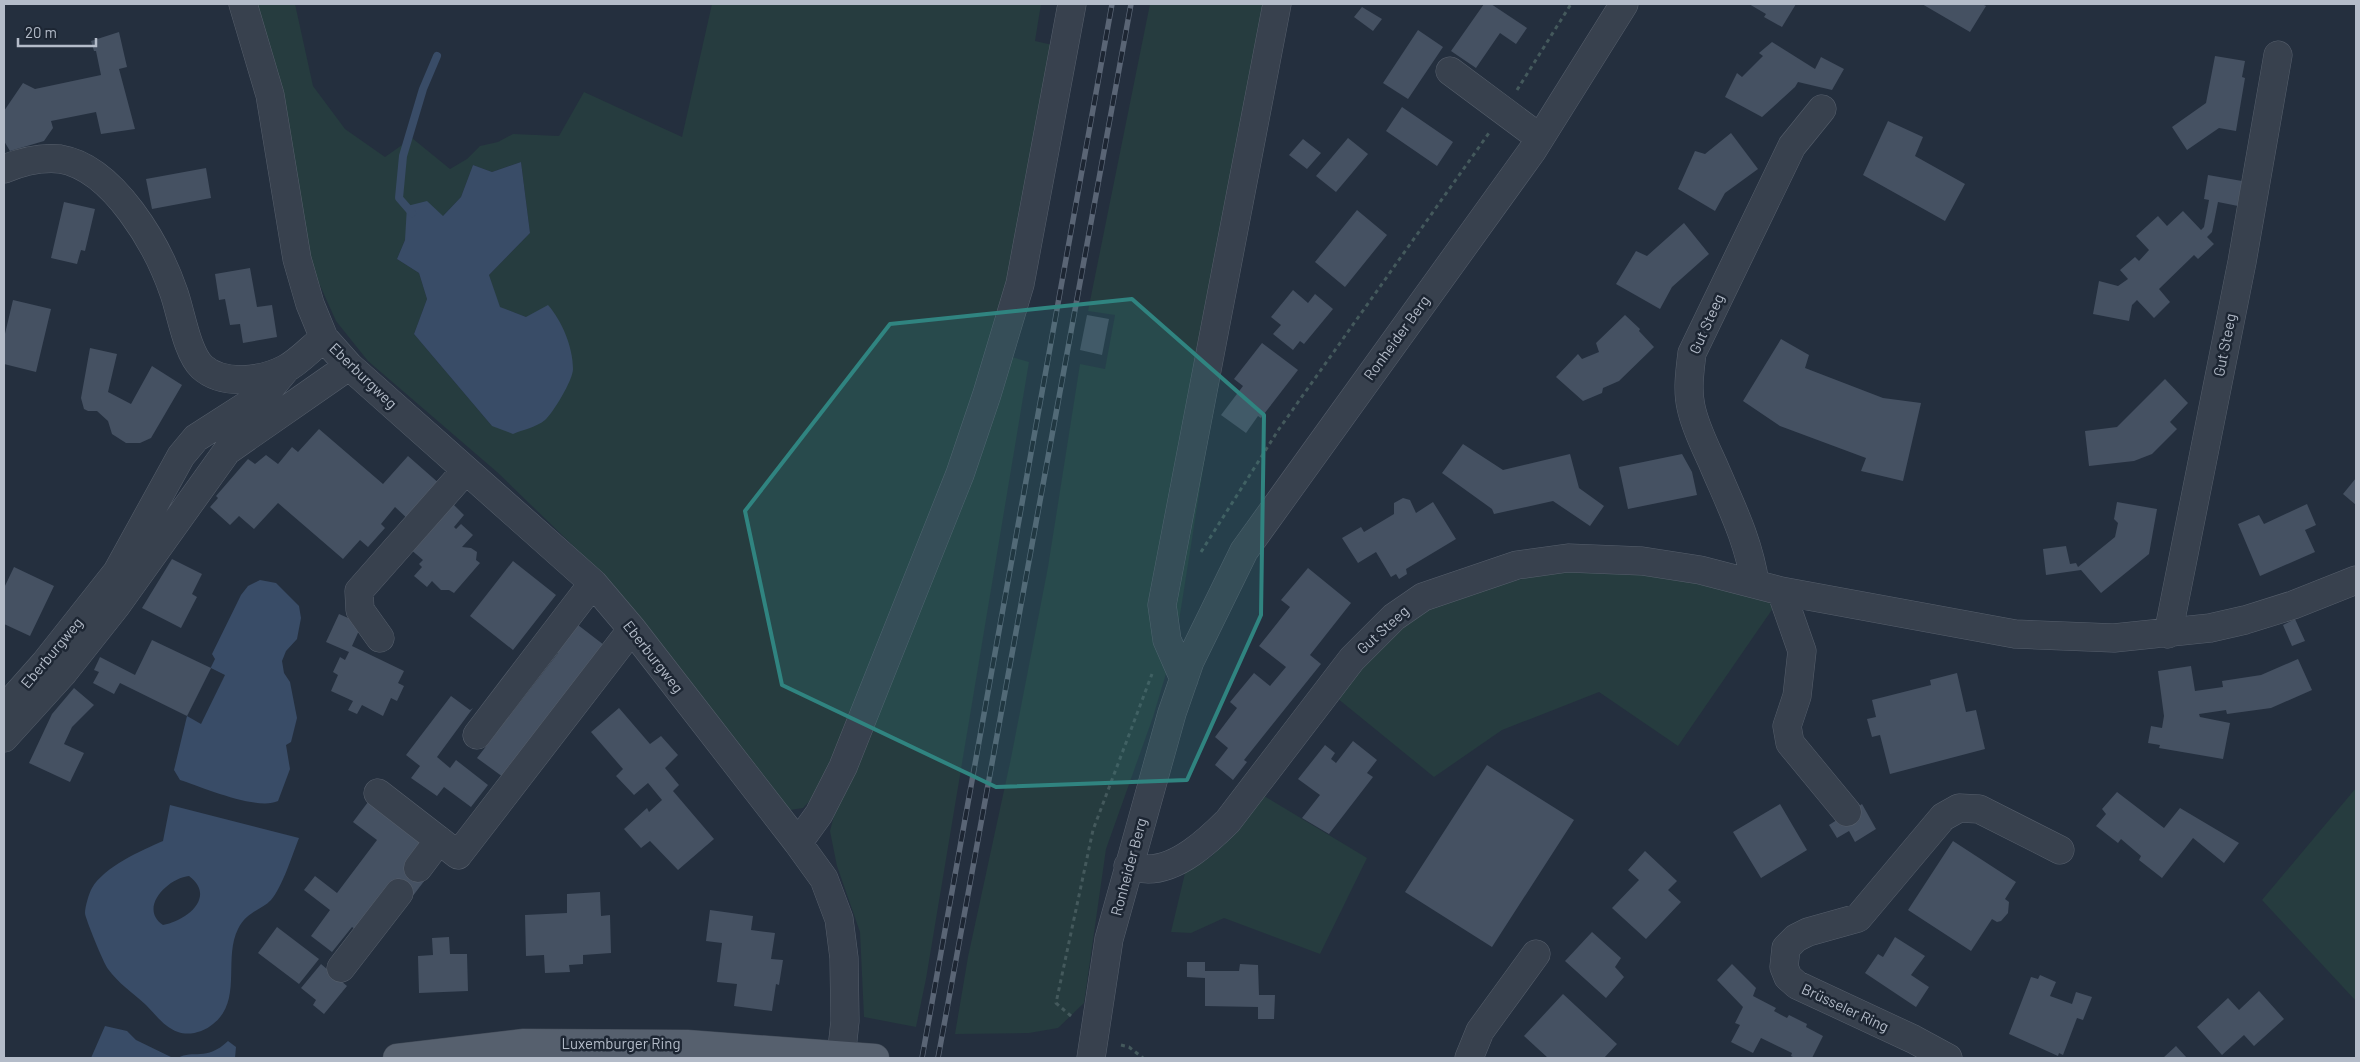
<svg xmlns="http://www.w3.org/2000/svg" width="2360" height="1062" viewBox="0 0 2360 1062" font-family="Barlow,sans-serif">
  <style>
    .green { fill: #263c3f; fill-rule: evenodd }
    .water { fill: #394c67; fill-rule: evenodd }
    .pier { fill: #242f3e }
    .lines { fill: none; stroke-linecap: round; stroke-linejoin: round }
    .stream { stroke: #394c67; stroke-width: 8 }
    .building { fill: #455162 }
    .minor-casing { stroke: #565f6c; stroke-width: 29 }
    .major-casing { stroke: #414a57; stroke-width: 29 }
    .path { stroke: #44595c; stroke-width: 3; stroke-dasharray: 4 4; stroke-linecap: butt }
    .minor { stroke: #38414e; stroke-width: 28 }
    .major { stroke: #56606e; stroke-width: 28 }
    .rail-casing { stroke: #5a6575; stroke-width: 5.5 }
    .rail { stroke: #1d2633; stroke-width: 4; stroke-dasharray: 11; stroke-linecap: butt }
    .marked { fill: #308480; fill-opacity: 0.2; stroke: #308480; stroke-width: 4; stroke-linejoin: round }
    .labels { text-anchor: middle; stroke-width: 5; stroke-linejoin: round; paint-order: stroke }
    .street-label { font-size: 15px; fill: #b4bcc9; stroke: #1d2633 }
  </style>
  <rect width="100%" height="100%" fill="#242f3e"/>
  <path class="green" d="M 253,4 L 295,4 L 313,86 L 345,129 L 385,157 L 412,138 L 450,169 L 467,159 L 480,146 L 498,142 L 513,134 L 559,136 L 584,92 L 682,137 L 712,4 L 1041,4 L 1035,41 L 1057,46 L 1014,266 L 951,463 L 822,788 L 803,808 L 790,810 L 763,782 L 594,566 L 497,472 L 368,361 L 336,321 L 310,263 ZM 521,162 L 530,233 L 489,275 L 499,307 L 526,317 L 492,426 L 414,334 L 427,299 L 419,273 L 397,259 L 405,240 L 443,216 L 461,197 L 473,165 L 492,172 Z
    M 1150,4 L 1286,4 L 1239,242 L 1176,640 L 1153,717 L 1106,849 L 1084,1003 L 1058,1028 L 1029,1033 L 955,1034 L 968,957 L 1011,758 L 1048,567 L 1080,364 L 1105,369 L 1115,315 L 1088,311 Z
    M 1012,357 L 1029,362 L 926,979 L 916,1027 L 864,1017 L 860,932 L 837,866 L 830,831 L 839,796 Z
    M 1581,568 L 1670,573 L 1778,601 L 1678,746 L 1599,692 L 1502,730 L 1434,777 L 1337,698 L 1394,631 L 1439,602 L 1536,575 Z
    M 2356,788 L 2356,1001 L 2262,900 Z
    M 1261,794 L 1367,858 L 1320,954 L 1224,918 L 1191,933 L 1171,932 L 1185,873 L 1212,856 Z"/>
  <path class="water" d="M 521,162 L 530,233 L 489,275 L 500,307 L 526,317 L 548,305 C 562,321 573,347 573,369 C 573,380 553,413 545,420 C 537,427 522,430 513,434 L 492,426 L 414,334 L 427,299 L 419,273 L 397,259 L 405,240 L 407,206 L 427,201 L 443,216 L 461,197 L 473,165 L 492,172 Z
    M 260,580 L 276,583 L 299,606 L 301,618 L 297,639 L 286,651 L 282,661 L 284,673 L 290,682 L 297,718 L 291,742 L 286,745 L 290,769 L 278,801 C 257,811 202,787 180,780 L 174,770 L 187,716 L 215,659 L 212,654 L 241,595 L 248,586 Z
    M 170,805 L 299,838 C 293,853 282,888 271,900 C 262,910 247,911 238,929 C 223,959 243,1001 213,1024 C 204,1032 189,1036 178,1032 C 164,1027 156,1015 146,1005 C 133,993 118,983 108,969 C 104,964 85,918 85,913 C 85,907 89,893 92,888 C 104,867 142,850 163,841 ZM 189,876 C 217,897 186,921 163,925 C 138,908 168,878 189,876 Z
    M 105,1026 L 127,1031 L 136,1040 L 173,1058 L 91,1058 Z
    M 228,1041 L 236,1047 L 235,1058 L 178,1058 C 193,1049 206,1062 228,1041 Z"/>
  <path class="pier" d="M 211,668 L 225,675 L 201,724 L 187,716 Z"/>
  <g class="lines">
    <path class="stream" d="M 412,213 L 399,198 L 403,156 L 423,89 L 437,56"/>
  </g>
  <path class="building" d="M 1484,4 L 1491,4 L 1527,28 L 1516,44 L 1500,33 L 1476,68 L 1451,51 Z
    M 1749,4 L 1796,4 L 1782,27 L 1764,17 L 1766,14 Z
    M 1922,4 L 1982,4 L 1986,6 L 1970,32 Z
    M 1362,7 L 1382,19 L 1373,31 L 1354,17 Z
    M 1418,30 L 1443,47 L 1408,99 L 1383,83 Z
    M 119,32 L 127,67 L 119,69 L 135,129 L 101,134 L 96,112 L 51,121 L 53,128 L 44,141 L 10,151 L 4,141 L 4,111 L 23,83 L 35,89 L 101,75 L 96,51 L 94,51 L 91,41 Z
    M 1772,42 L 1815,69 L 1821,57 L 1844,69 L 1832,90 L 1798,82 L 1795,87 L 1762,117 L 1725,97 L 1737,73 L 1742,77 L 1763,56 L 1759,53 Z
    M 2215,56 L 2245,61 L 2242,77 L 2245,78 L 2236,131 L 2219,128 L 2187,150 L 2172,127 L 2206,103 Z
    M 1402,107 L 1453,142 L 1437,166 L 1386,131 Z
    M 1888,121 L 1923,137 L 1915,156 L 1965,184 L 1945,221 L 1863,175 Z
    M 1731,133 L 1758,169 L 1725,193 L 1715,211 L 1678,189 L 1695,151 L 1705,154 Z
    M 1348,138 L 1368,154 L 1336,192 L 1316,176 Z
    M 1303,139 L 1321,153 L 1307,169 L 1289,155 Z
    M 206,168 L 211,198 L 152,209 L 146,179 Z
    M 2208,175 L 2242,181 L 2238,206 L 2218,202 L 2212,232 L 2207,237 L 2214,244 L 2198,259 L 2194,255 L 2159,289 L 2170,302 L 2154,318 L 2137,300 L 2132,305 L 2129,321 L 2093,314 L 2099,281 L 2118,286 L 2128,279 L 2120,270 L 2135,257 L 2139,261 L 2149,250 L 2136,236 L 2158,216 L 2167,226 L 2183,211 L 2201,230 L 2204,227 L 2209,200 L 2204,199 Z
    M 64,202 L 95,209 L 85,251 L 81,250 L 77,264 L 51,258 Z
    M 1357,210 L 1387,235 L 1345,287 L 1315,262 Z
    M 1684,223 L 1709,254 L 1672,287 L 1660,309 L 1616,284 L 1636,251 L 1647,256 Z
    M 250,268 L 257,307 L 272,305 L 277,337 L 243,343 L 240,324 L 230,325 L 225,299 L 219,300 L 215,274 Z
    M 1293,290 L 1308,303 L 1315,294 L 1333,309 L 1304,344 L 1300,341 L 1293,350 L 1273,334 L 1281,325 L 1271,317 Z
    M 13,300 L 51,309 L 36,372 L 4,364 L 4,338 Z
    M 1087,315 L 1109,319 L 1102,355 L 1080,350 Z
    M 1625,315 L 1640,329 L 1639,331 L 1654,347 L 1619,381 L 1603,388 L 1602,393 L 1583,401 L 1556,377 L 1578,354 L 1582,359 L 1599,352 L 1596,343 Z
    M 1781,339 L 1809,355 L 1805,368 L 1883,398 L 1921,403 L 1903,481 L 1861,471 L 1866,458 L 1780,426 L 1743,401 Z
    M 1262,343 L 1298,370 L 1261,418 L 1258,416 L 1246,433 L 1221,415 L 1243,386 L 1234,379 Z
    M 90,348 L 117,354 L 108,392 L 131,404 L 152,366 L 182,385 L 151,438 L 140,443 L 126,443 L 112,434 L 108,421 L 97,411 L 88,411 L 84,409 L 81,398 Z
    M 2165,379 L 2188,403 L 2170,422 L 2177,429 L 2152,454 L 2134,461 L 2089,466 L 2085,431 L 2117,427 Z
    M 319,429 L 383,484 L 408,456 L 441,485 L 409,520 L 395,507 L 381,524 L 385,528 L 368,547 L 360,540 L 343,559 L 278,503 L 254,529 L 239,516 L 230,525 L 210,507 L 218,498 L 216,496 L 248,459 L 255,464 L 266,455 L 278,464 L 292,447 L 298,452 Z
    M 1463,444 L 1503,470 L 1570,454 L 1579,488 L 1604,506 L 1590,526 L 1553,501 L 1494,514 L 1492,509 L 1442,473 Z
    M 1682,454 L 1692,472 L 1697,495 L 1628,509 L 1619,467 Z
    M 2356,478 L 2356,505 L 2343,494 Z
    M 1403,498 L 1410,500 L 1416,513 L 1433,502 L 1456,539 L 1406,569 L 1407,574 L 1399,579 L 1396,574 L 1391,577 L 1376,552 L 1358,563 L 1342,538 L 1361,527 L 1364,532 L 1394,514 L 1394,503 Z
    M 2117,502 L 2157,509 L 2149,554 L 2101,593 L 2081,570 L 2046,575 L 2043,549 L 2066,546 L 2070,564 L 2076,563 L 2078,567 L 2115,537 L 2118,523 L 2114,519 Z
    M 453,504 L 464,515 L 454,527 L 456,529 L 461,524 L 473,535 L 462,547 L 471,548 L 477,552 L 476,560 L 480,563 L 454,593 L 449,590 L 441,590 L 432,581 L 427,587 L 414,576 L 422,567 L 419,564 L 423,560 L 409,548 Z
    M 2307,504 L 2316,525 L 2305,530 L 2315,552 L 2260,576 L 2238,524 L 2259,515 L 2264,524 Z
    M 172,559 L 202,574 L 192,594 L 197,597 L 181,628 L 142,608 Z
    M 513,561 L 556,595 L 513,650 L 470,616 Z
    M 14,567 L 54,586 L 30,636 L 4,624 L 4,588 Z
    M 1308,568 L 1351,603 L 1310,655 L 1321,664 L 1244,760 L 1247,762 L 1233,780 L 1215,765 L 1228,748 L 1215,737 L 1237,708 L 1230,702 L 1254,673 L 1270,686 L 1286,667 L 1259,646 L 1290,607 L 1281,600 Z
    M 339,614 L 362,624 L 352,646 L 404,671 L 398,683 L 404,686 L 397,701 L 391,698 L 383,716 L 362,705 L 357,714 L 348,710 L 353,701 L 331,691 L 338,675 L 333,672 L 340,657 L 345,660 L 349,652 L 326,642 Z
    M 2295,619 L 2305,641 L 2292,646 L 2283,625 Z
    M 578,625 L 604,645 L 503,777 L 477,758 L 558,653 L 553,649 Z
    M 152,640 L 211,668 L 187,716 L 120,683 L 114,694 L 93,683 L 99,672 L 94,670 L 100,657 L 135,675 Z
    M 2298,659 L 2312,690 L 2271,708 L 2227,714 L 2226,710 L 2199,714 L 2200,717 L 2230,723 L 2223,759 L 2159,748 L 2160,745 L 2148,743 L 2151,726 L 2162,728 L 2164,716 L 2158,671 L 2191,666 L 2195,691 L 2223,687 L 2222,681 L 2261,675 Z
    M 1957,673 L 1966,712 L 1976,710 L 1985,749 L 1890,774 L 1880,735 L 1872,737 L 1867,719 L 1876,717 L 1872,700 L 1931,685 L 1930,680 Z
    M 74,688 L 94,705 L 72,727 L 64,744 L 84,753 L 70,782 L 29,763 L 52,714 Z
    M 451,696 L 470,710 L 473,708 L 437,757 L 450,768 L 456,760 L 488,785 L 471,807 L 444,787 L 437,796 L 411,778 L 420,766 L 406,755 Z
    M 619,708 L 650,744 L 661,736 L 678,755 L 665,768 L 679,785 L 673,791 L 714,839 L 678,870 L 650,841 L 641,848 L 624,829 L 647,808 L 649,812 L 662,800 L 648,783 L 634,795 L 616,776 L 623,769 L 591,732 Z
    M 1353,741 L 1377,760 L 1367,773 L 1373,777 L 1329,834 L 1302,818 L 1320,795 L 1298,779 L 1325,745 L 1335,753 L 1331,759 L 1336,763 Z
    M 1487,765 L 1574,820 L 1492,947 L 1405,892 Z
    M 2117,792 L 2164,828 L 2180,808 L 2239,843 L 2224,863 L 2193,838 L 2162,878 L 2139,860 L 2141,856 L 2121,839 L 2118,843 L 2096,826 L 2106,814 L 2102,809 Z
    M 368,802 L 421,842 L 428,876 L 409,901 L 359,932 L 352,927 L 332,952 L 311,936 L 330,910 L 304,890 L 315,876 L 337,893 L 377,840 L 353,822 Z
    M 1780,804 L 1807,850 L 1761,878 L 1733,832 Z
    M 1862,804 L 1876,829 L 1855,842 L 1849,831 L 1837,838 L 1829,825 Z
    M 1953,841 L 2016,882 L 2005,899 L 2009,902 L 2008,913 L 2001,921 L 1997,922 L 1992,919 L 1971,951 L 1908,910 Z
    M 1645,851 L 1677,881 L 1668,890 L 1681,902 L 1646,939 L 1612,908 L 1639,880 L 1628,870 Z
    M 600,892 L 601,916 L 610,915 L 611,953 L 583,955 L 583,964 L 569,965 L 570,972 L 545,973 L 544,955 L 526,956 L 525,915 L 567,913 L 567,894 Z
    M 710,910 L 753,916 L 751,930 L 775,933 L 771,959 L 783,960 L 779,985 L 776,984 L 772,1011 L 734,1006 L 737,984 L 717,982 L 722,943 L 706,941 Z
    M 277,927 L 319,959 L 299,984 L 258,953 Z
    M 1592,932 L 1621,958 L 1615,967 L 1624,977 L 1606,998 L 1565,961 Z
    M 449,937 L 450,954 L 467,954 L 468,991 L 419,993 L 418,956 L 433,955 L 432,938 Z
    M 1895,937 L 1925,956 L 1911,975 L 1929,987 L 1916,1007 L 1865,973 L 1878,954 L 1883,957 Z
    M 1187,962 L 1205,962 L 1205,971 L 1239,971 L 1240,964 L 1258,965 L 1259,995 L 1275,995 L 1274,1019 L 1258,1019 L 1258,1007 L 1205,1006 L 1205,978 L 1187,977 Z
    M 321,964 L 347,986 L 324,1014 L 313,1005 L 316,1000 L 301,988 Z
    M 1732,964 L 1756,988 L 1753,996 L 1776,1008 L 1774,1011 L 1787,1018 L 1789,1015 L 1807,1024 L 1806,1027 L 1823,1036 L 1812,1058 L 1795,1058 L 1791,1056 L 1792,1053 L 1761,1038 L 1753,1053 L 1731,1042 L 1740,1025 L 1735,1023 L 1743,1007 L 1717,980 Z
    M 2040,975 L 2056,982 L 2050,996 L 2072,1004 L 2076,992 L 2092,997 L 2083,1020 L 2077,1018 L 2063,1055 L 2059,1053 L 2058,1056 L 2009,1034 L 2031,977 L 2038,979 Z
    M 2259,991 L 2284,1019 L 2254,1046 L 2244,1035 L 2222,1055 L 2197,1027 L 2228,998 L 2239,1010 Z
    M 1563,994 L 1617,1044 L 1604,1058 L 1548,1058 L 1524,1036 Z
    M 2176,1046 L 2187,1058 L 2163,1058 Z"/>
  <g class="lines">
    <g class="minor-casing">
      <path id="minor" d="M 243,4 L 270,95 L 297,259 L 310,304 L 324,338 L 349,366 L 593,583 L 632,629 L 798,843 L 824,879 L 839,919 L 844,958 L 845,1021 L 841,1058
        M 1450,71 L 1540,138
        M 4,169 C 21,162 41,157 60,159 C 114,168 158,246 174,293 C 181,313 187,353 202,367 C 223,386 262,381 285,369 C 299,362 312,347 324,338
        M 1755,584 C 1749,541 1730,504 1713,464 C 1705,446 1695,427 1691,407 C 1687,390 1690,370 1692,353 L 1792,146 L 1822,109
        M 1781,591 L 1802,651 L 1797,696 L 1787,726 L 1790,743 L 1847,812
        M 2168,634 L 2242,262 L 2278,55
        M 380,638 L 360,610 L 359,591 L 465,471
        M 1184,679 L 1167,640 L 1162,605 L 1277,4
        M 4,709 L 45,663 L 117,572 L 181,456 L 196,438 L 266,393 L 286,369
        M 477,735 L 593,583
        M 4,738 L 63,673 L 116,606 L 227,451 L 349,366
        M 378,793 L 458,855 L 632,629
        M 798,843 L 819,814 L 843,767 L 960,474 L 987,394 L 1020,284 L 1072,4
        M 1128,866 C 1135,867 1142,869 1148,869 C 1178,869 1208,841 1228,821 L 1352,659 L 1394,617 L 1423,597 L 1517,565 L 1568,558 L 1642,561 L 1700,570 L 1781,591 L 2015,634 L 2114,638 L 2210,628 L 2245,620 L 2293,605 L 2356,580
        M 418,868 L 439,840
        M 341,968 L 399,893
        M 1091,1058 L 1109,939 L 1172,713 L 1190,661 L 1244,551 L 1532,151 L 1624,4
        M 1469,1058 L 1480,1031 L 1536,954
        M 1948,1058 L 1913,1039 L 1797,985 L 1788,977 L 1784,967 L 1786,948 L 1796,938 L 1808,932 L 1858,918 L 1943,817 L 1959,808 L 1979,809 L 2060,850"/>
    </g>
    <g class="major-casing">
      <path id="major" d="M 397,1058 L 524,1043 L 687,1044 L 875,1058"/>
    </g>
    <path class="path" d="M 1517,90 L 1571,4
      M 1201,552 L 1279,429 L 1489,133
      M 1071,1016 L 1056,1003 L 1093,830 L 1152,674
      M 1121,1045 L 1129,1047 L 1143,1058"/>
    <use href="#minor" class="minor"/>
    <use href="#major" class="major"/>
    <g class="rail-casing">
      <path id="rail" d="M 922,1058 L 1112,4
        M 938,1058 L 1131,4"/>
    </g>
    <use href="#rail" class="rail"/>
  </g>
  <path class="marked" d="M 1132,299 L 1264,415 L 1261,615 L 1187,780 L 996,787 L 782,685 L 745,511 L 890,324 Z"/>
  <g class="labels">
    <g class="street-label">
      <text transform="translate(1707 324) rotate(-66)" y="5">Gut Steeg</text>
      <text transform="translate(1397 338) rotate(-54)" y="5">Ronheider Berg</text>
      <text transform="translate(2225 345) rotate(-79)" y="5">Gut Steeg</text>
      <text transform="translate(363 376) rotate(44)" y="5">Eberburgweg</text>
      <text transform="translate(1383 630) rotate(-42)" y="5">Gut Steeg</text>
      <text transform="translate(52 653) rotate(-50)" y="5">Eberburgweg</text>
      <text transform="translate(653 657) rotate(52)" y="5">Eberburgweg</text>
      <text transform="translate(1129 867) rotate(-75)" y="5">Ronheider Berg</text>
      <text transform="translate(1845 1008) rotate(25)" y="5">Brüsseler Ring</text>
      <text x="621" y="1049">Luxemburger Ring</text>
    </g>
  </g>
  <rect width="2360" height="1062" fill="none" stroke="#b4bcc9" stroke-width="10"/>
  <path d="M18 38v8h78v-8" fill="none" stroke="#b4bcc9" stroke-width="2.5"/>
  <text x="25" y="38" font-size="15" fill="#b4bcc9" stroke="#1d2633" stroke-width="4" paint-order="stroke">20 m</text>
</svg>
